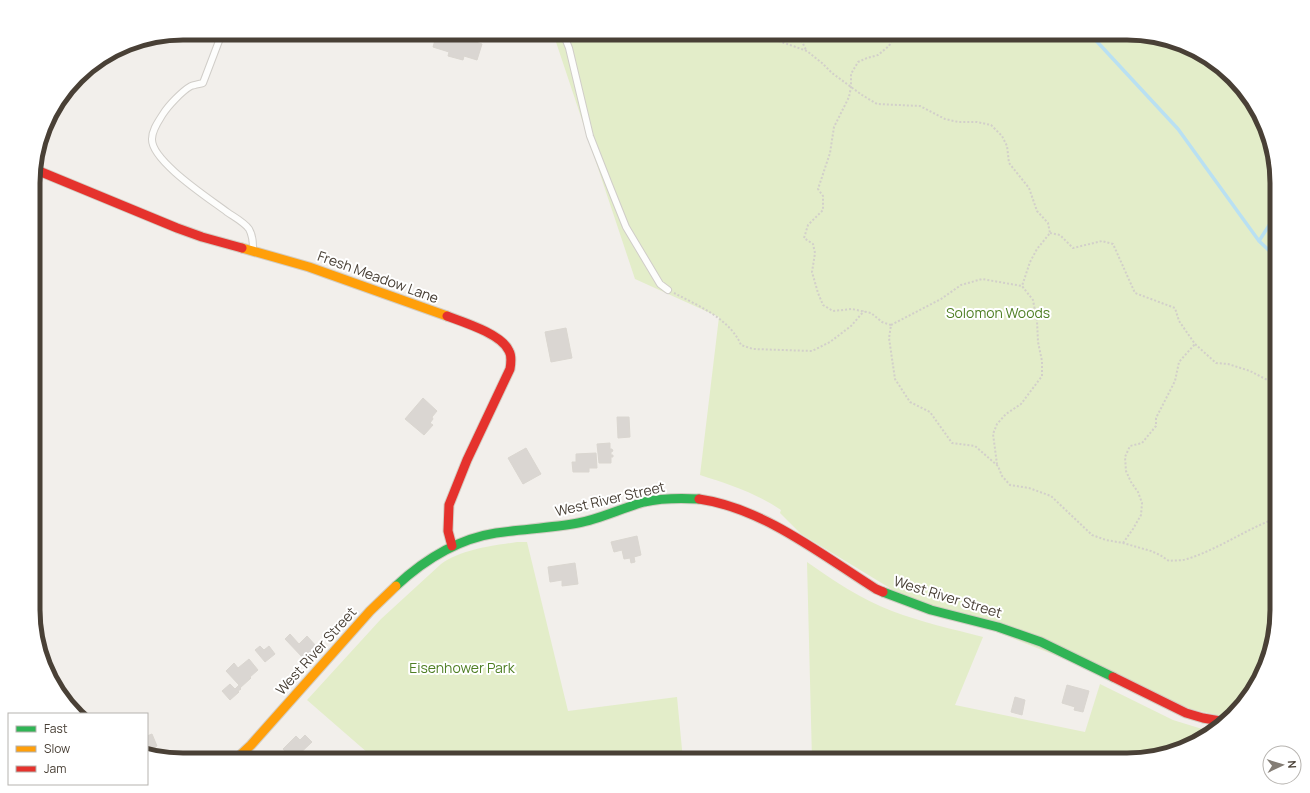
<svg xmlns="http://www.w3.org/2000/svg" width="1310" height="793" viewBox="0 0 1310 793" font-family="Manrope,sans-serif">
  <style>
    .green { fill: #e3edc9 }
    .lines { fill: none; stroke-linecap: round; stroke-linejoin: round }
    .stream { stroke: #b9e0f2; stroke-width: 3.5 }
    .building { fill: #dad6d2; stroke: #dad6d0 }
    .lane-casing { stroke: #d0cdc8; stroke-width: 8 }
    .fast-casing { stroke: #d3cdc3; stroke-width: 11 }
    .slow-casing { stroke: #d3cdc3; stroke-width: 11 }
    .jam-casing { stroke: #d3cdc3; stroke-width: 11 }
    .path { stroke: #d2cfca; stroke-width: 2; stroke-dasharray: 2 2; stroke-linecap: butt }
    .lane { stroke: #fdfdfc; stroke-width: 6 }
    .fast { stroke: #30b455; stroke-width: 9 }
    .slow { stroke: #ff9f0a; stroke-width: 9 }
    .jam { stroke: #e5322d; stroke-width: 9 }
    .labels { text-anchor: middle; stroke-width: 4; stroke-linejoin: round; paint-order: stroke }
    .street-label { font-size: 14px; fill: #494036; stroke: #fff }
    .park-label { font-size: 14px; fill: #4f7f25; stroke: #fff }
    .rim { fill: none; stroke: #494036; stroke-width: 5 }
  </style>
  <rect width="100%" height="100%" fill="#f2efeb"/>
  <path class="green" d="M 553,33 L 1128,33 L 1166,38 L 1202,53 L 1252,100 L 1269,135 L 1277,173 L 1277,620 L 1257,685 L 1233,716 L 1217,715 L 1191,709 L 898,593 L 801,534 L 780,513 L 781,510 C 756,493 728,484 700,475 L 719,317 L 635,279 Z
    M 517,542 L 527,542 L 568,711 L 677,697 L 683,760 L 376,760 L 307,700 L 381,619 L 441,564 C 462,549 492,546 517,542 Z
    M 807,562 C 834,581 861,599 892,611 C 921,622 952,629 983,637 L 955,705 L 1085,732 L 1100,684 L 1173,720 L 1212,732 L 1202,740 L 1137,760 L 812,760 Z"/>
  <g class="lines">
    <path class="stream" d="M 1089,33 L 1178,129 L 1259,241
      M 1277,213 L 1259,241 L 1277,258"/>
  </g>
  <path class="building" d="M 437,33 L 444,33 L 454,36 L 455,33 L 471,34 L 469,40 L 482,44 L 477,60 L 464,56 L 463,60 L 448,56 L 449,52 L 433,47 Z
    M 102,59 L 105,62 L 96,72 L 95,70 L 74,93 L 69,89 L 84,70 Z
    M 566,328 L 572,358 L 551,362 L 545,332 Z
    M 423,398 L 437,411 L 432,417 L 433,419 L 430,423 L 433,425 L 424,435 L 405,419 Z
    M 617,417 L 629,417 L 630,437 L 618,438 Z
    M 610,443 L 610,449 L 612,449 L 613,451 L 611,452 L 611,455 L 613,455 L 613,457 L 611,457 L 611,463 L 599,463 L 597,444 Z
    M 526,448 L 541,474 L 523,484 L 508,458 Z
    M 596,453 L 597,468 L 589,468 L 589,472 L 573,472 L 572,462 L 576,462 L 576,454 Z
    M 637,536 L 641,555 L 634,557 L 635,562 L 631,563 L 630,558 L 624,559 L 622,550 L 614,552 L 611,542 Z
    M 575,563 L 578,584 L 562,586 L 562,580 L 550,582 L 548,567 Z
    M 290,634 L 299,644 L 307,636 L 317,647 L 304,659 L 285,639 Z
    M 260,646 L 264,650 L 269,646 L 275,654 L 265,662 L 255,650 Z
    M 249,659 L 258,670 L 250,677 L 251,678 L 240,688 L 241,689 L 238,691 L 239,692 L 230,700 L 222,691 L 230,684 L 235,689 L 239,685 L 226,671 L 234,663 L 238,668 Z
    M 1067,685 L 1089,691 L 1083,712 L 1074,710 L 1075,707 L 1062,703 Z
    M 1015,697 L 1025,700 L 1022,715 L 1011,712 Z
    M 152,734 L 157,746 L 155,747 L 159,757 L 147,755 L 147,736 Z
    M 305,735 L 312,742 L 293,760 L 283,749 L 296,736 L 300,740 Z"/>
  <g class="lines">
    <g class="lane-casing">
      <path id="lane" d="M 222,33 L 203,83 C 199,84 194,85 191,86 C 182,91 168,106 163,114 C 158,122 152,130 152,139 C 151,161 210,199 227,212 C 234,217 244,222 249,229 C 253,236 253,243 253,250
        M 563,33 L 569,48 L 590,136 L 608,182 L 626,227 L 660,284 L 668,290"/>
    </g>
    <g class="fast-casing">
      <path id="fast" d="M 396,586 C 424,560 457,539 496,533 C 523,529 551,528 578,523 C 600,519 622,508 644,502 C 662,498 681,498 699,499
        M 883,592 L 931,610 L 998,627 L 1041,642 L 1113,677"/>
    </g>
    <g class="slow-casing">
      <path id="slow" d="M 242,248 L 309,267 L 447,316
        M 235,760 L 251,745 L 370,611 L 396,586"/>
    </g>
    <g class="jam-casing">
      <path id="jam" d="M 34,169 L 177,228 L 202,237 L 242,248
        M 447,316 C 463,322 502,334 509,351 C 512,356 511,363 510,369 L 467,460 L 449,505 L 448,531 L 452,546
        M 699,499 C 763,508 822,555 876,589 L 883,592
        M 1113,677 L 1186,713 L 1203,718 L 1226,722"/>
    </g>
    <path class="path" d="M 756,33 L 807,51 L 822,63 L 832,73 L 862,95 L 877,104 L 920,106 L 945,119 L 958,122 L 977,122 L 991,125 L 1002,136 L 1007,146 L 1009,163 L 1029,188 L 1037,211 L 1048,223 L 1050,233 L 1037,249 L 1030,262 L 1022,286 L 1033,300 L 1037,321 L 1038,342 L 1042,361 L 1042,376 L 1021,404 L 1006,414 L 997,424 L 993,434 L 997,464
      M 798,33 L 806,50
      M 895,33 L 889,46 L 878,55 L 867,58 L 858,62 L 851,74 L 851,87 L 849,97 L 834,127 L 830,153 L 818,189 L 823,196 L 823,210 L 808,225 L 804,238 L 813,244 L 815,253 L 812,272 L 818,293 L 823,305 L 833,311 L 852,309 L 871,313 L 882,322 L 891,325 L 889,338 L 895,379 L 910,402 L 930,412 L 952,443 L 975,446 L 998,466 L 1002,476 L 1010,485 L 1029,488 L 1051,496 L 1092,535 L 1106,540 L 1123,543 L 1151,551 L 1160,555 L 1169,561 C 1175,560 1181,561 1187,559 C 1219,549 1246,529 1277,518
      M 1050,233 L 1060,235 L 1073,248 L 1102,241 L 1113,244 L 1135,293 L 1175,308 L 1179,321 L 1195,344 L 1216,363 L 1228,364 L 1250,371 L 1277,385
      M 674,293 C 699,306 730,319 741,345 L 753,349 L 812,351 L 830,342 L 851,326 L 864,311
      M 891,325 L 941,299 L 961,285 L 982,279 L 1022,286
      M 1123,543 L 1133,529 L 1141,515 L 1142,503 L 1138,492 L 1131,482 L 1126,471 L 1125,457 L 1130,446 L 1142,443 L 1156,426 L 1156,418 L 1175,381 L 1179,362 L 1195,344"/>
    <use href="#lane" class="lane"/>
    <use href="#fast" class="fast"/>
    <use href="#slow" class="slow"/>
    <use href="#jam" class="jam"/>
  </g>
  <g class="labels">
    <g class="street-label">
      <text transform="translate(378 277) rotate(20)" y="5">Fresh Meadow Lane</text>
      <text transform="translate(610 499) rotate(-13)" y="5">West River Street</text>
      <text transform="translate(948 597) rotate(17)" y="5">West River Street</text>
      <text transform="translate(316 651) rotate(-48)" y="5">West River Street</text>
    </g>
    <g class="park-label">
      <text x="998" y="318">Solomon Woods</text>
      <text x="462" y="673">Eisenhower Park</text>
    </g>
  </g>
  <path d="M0 0H1310V793H0ZM183 40H1127A143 143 0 0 1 1270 183V610A143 143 0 0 1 1127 753H183A143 143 0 0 1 40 610V183A143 143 0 0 1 183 40Z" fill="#fff" fill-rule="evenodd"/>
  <path class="rim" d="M183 40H1127A143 143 0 0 1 1270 183V610A143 143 0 0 1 1127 753H183A143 143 0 0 1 40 610V183A143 143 0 0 1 183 40Z"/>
  <rect x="8" y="713" width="140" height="72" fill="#ffffff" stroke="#b6b3af"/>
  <rect x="16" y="726" width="20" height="6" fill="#30b455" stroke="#b6b3af"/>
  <text x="44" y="733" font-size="12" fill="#494036">Fast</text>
  <rect x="16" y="746" width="20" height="6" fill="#ff9f0a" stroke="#b6b3af"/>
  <text x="44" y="753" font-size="12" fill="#494036">Slow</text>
  <rect x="16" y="766" width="20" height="6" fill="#e5322d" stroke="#b6b3af"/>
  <text x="44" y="773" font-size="12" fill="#494036">Jam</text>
  <g transform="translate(1282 765) rotate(86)"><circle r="19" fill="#ffffff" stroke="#b6b3af"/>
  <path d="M0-3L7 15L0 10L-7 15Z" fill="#847d75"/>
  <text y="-6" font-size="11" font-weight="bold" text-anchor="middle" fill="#494036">N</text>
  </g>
</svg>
